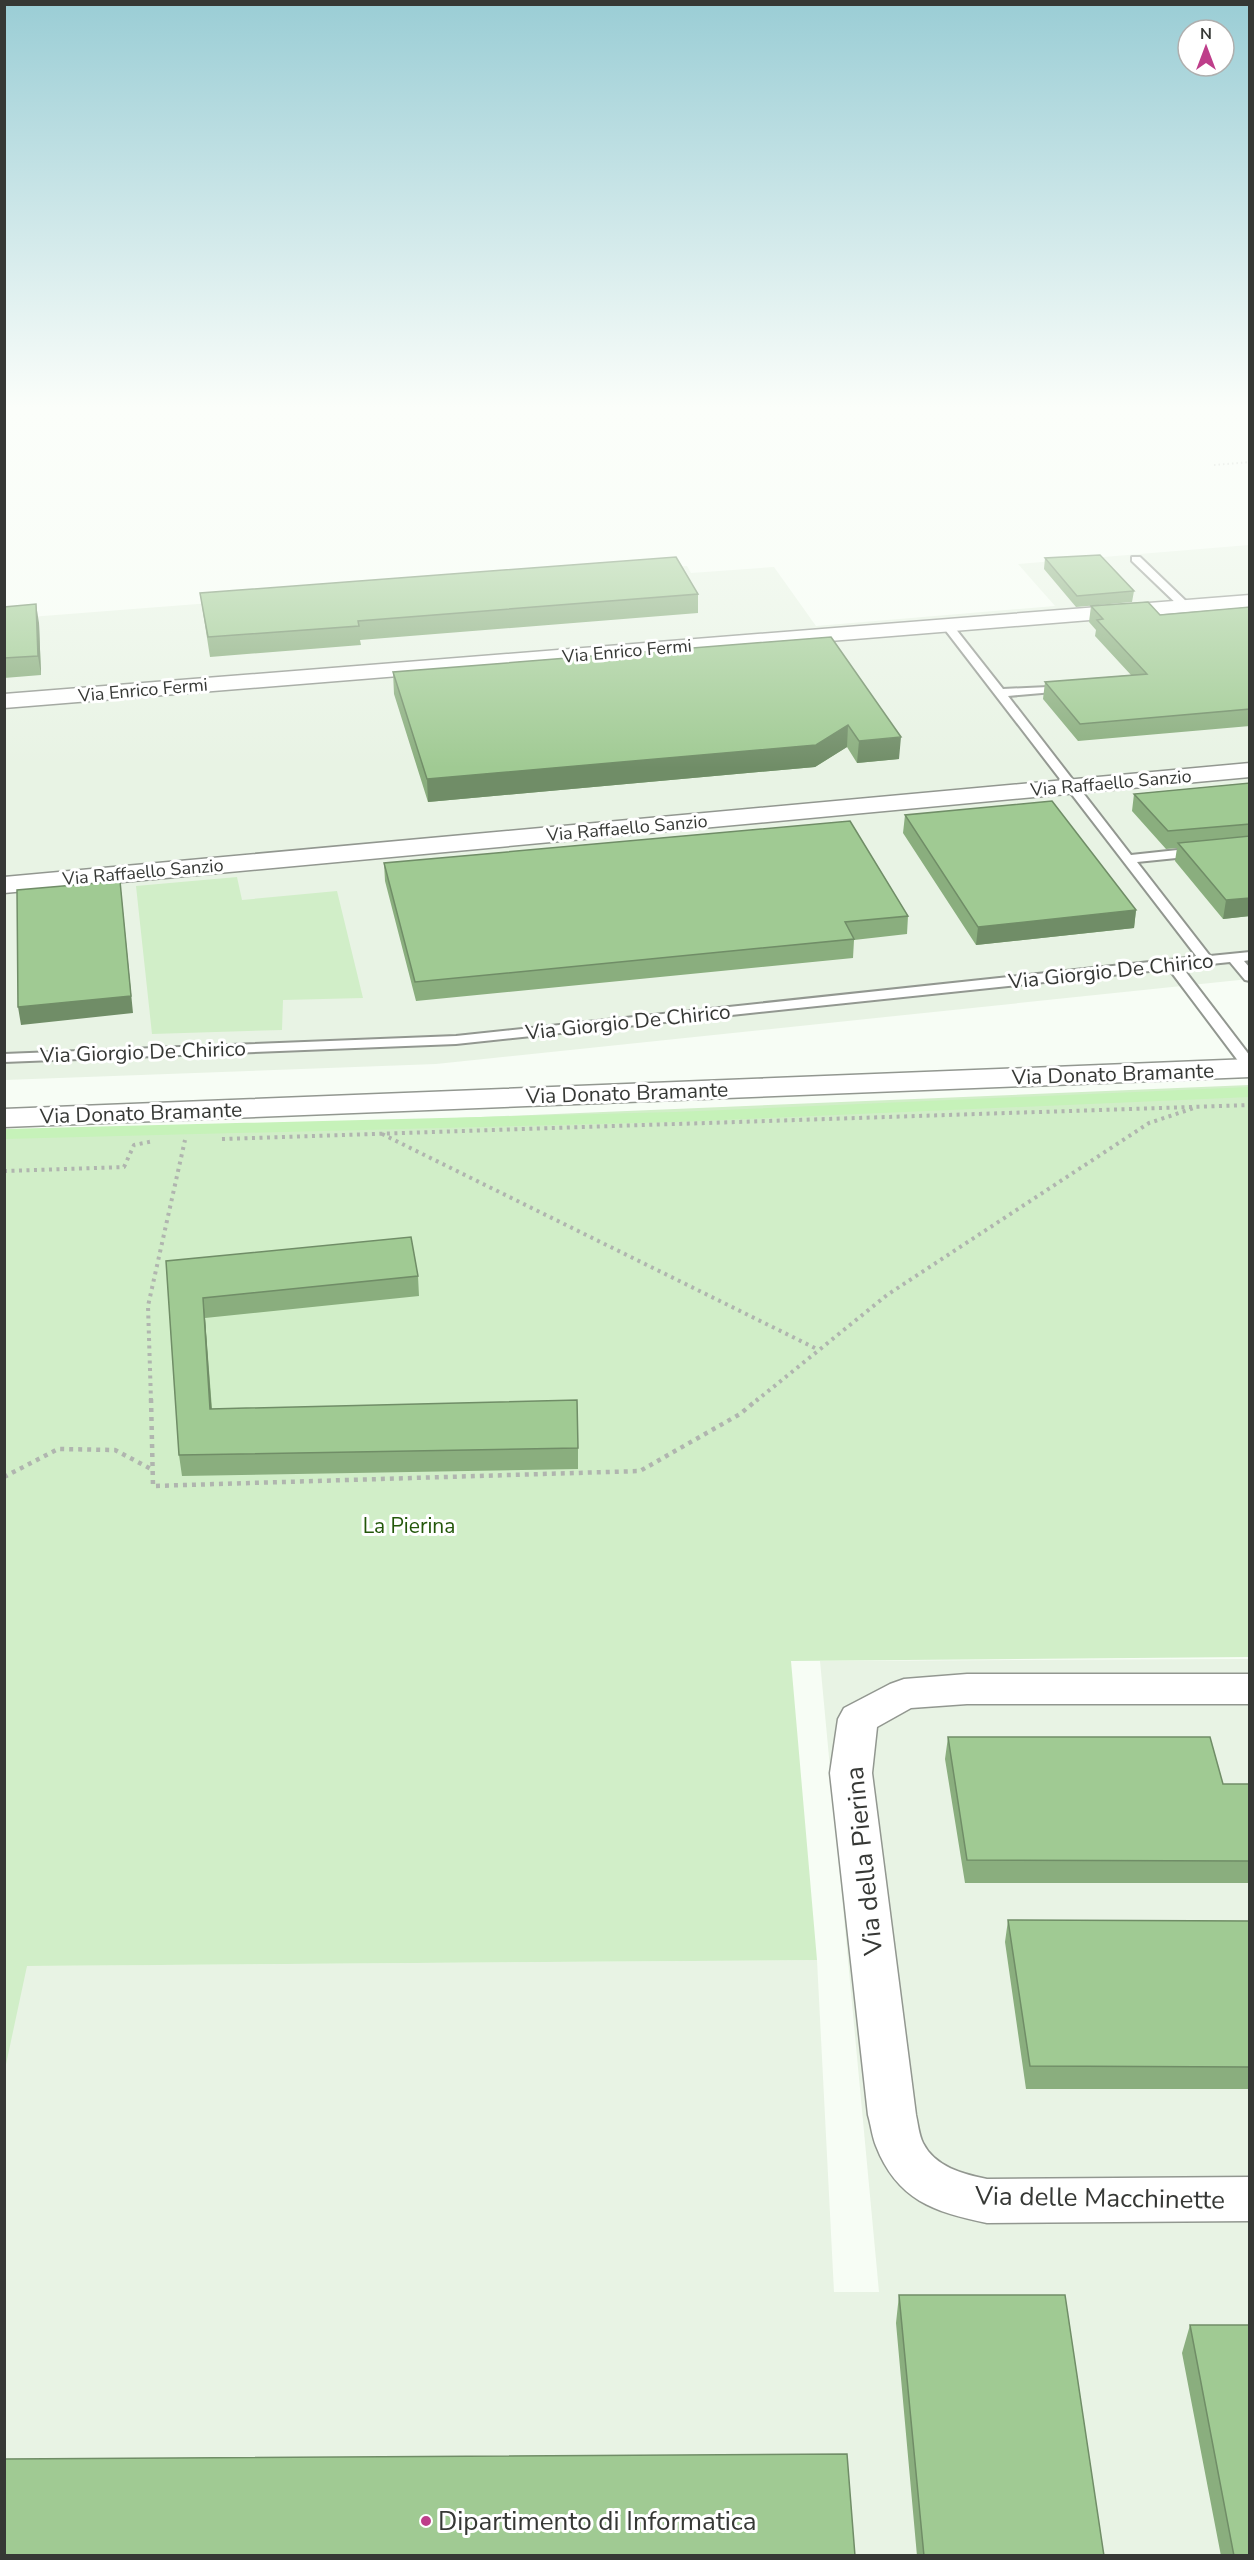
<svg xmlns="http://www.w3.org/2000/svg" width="1254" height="2560" font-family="'Nunito Sans',sans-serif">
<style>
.built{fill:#e8f3e4}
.green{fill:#d1eec8}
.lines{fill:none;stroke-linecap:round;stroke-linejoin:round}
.stream{stroke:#c6f2b9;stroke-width:10}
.lane-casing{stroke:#929790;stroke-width:4}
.street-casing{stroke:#929790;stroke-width:3}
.path-far2{stroke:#b0b5af;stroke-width:2;stroke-dasharray:1.5 3;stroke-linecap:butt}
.path-far1{stroke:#b0b5af;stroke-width:4;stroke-dasharray:3 4.5;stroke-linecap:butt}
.path{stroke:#b0b5af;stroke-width:4.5;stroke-dasharray:4 5;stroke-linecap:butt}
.lane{fill:#fff;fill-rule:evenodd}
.street{fill:#fff;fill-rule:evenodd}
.wall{fill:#8aae7e}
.shaded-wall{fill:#708d67}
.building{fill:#a0ca93;stroke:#708d67;stroke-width:1.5}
.poi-dot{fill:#be3e8a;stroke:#fff;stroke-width:2}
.labels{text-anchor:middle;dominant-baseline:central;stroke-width:6;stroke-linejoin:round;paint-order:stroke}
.far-street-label{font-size:18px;fill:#363835;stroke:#fff}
.street-label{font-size:21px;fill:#363835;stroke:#fff}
.park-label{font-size:21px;fill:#23570a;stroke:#fff}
.near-street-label{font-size:26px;fill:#363835;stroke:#fff}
.near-poi-label{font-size:26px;fill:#363835;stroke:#fff;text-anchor:start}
</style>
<rect width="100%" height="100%" fill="#f7fdf5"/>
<path class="built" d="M1249 545V979L436 1064 5 1080 4 619 687 566 691 573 774 567 816 626 1055 606 1018 564Z
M1249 1659V2555H5L4 1966 817 1960 834 2292H879L820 1661Z"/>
<path class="green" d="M237 877 242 900 337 891 363 998 283 1000 282 1030 152 1034 136 886Z
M1249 1085V1657L791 1661 817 1960 27 1966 5 2069 4 1137Z"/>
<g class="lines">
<path class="stream" d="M4 1134 675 1117 1250 1092"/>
<g class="lane-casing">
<path id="lane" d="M1132 557H1140L1189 604V608H1181L1132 561Z
M947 622 951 623 1003 689 1069 686 1071 688 1065 691 1008 696 1131 855 1196 848 1202 852 1196 856 1137 862 1210 956 1250 952V960L1244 961 1250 968V981L1245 980 1230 962 1182 967 1250 1056V1071L1245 1070 1169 969 456 1044 4 1062V1054L456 1036 1197 957 943 627 942 625Z"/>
</g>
<g class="street-casing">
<path id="street" d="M1250 595V607L4 708V694Z
M1250 763V777L4 893V877Z
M1250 1059V1077L4 1127V1109Z
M967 1674H1250V1704H967L911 1708 877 1727 872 1773 916 2115C918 2124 919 2135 923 2143 935 2167 963 2174 987 2179L1250 2177V2221L987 2223C934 2212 897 2200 876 2146 872 2136 871 2125 868 2115L830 1773 838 1719 844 1708 890 1684 904 1679Z"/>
</g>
<path class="path-far2" d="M1214 465 1250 462"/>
<path class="path-far1" d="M382 1134 819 1350
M222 1139 1250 1105
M4 1171 124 1167 134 1145 154 1141
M151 1401 148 1306 185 1140
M756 1401 887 1295 1149 1123 1197 1107"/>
<path class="path" d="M151 1399 153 1486 640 1471 740 1414 758 1399
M4 1477 58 1449 115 1450 153 1470"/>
<use href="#lane" class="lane"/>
<use href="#street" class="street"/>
</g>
<path class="wall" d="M1045 558 1134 591 1132 602 1076 607 1044 569Z
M200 593 698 594V613L360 640 361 645 210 657Z
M1091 606 1160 615 1250 607V726L1078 741 1043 699 1045 682 1131 675 1095 636 1096 630 1089 622Z
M4 607 39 623 41 675 4 678Z
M831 637 899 759 857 763 847 747 815 767 428 802 394 694 393 672Z
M1250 783V916L1223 919 1175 861 1177 848 1166 849 1132 811 1134 794Z
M905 815 1136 910 1134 928 976 945 903 833Z
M384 863 908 916 907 934 854 940 853 958 416 1001 385 881Z
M166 1261 418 1276 419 1296 205 1318 212 1409 578 1448V1469L182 1476 179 1455Z
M948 1737 1223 1784H1250V1883H965L945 1759Z
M1008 1920 1250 1921V2089H1026L1005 1942Z
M899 2295 1104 2556H917L896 2323Z
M1190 2325 1250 2556H1221L1182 2353Z"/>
<path class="shaded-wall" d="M36 604 39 623 41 675 38 656Z
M848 725 847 747 815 767 428 802 427 779Z
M901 737 899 759 857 763 859 741Z
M120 881 133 1013 21 1025 18 1007Z
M1250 898V916L1223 919 1226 900Z
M1136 910 1134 928 976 945 978 927Z
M203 1298 205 1318 213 1429 210 1409Z"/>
<path class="building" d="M1100 555 1134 591 1077 596 1045 558Z
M676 557 698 594 358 621 359 626 208 637 200 593Z
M1148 602 1160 615 1250 607V709L1080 724 1045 682 1147 674 1097 620 1103 619 1091 606Z
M36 604 38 656 4 658V607Z
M831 637 901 737 859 741 848 725 816 745 427 779 393 672Z
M1250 783V824L1168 831 1134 794Z
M1052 801 1136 910 978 927 905 815Z
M850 821 908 916 845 922 854 939 415 982 384 863Z
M1250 836V898L1226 900 1178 843Z
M120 881 131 996 18 1007 17 890Z
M411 1237 418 1276 203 1298 210 1409 577 1400 578 1448 179 1455 166 1261Z
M948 1737H1210L1223 1784H1250V1861L967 1860Z
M1008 1920 1250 1921V2067L1030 2066Z
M899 2295H1065L1104 2556H924Z
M1190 2325H1250V2556H1234Z
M847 2454 855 2556H4V2459Z"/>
<linearGradient id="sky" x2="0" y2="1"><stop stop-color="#9acdd5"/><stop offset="0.53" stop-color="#fbfefa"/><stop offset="1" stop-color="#fbfefa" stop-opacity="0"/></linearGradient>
<rect width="1254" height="768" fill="url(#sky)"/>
<circle class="poi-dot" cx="426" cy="2521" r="6"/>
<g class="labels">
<g class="far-street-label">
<text transform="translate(627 651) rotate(-5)">Via Enrico Fermi</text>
<text transform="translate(143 690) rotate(-5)">Via Enrico Fermi</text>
<text transform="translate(1111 783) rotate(-5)">Via Raffaello Sanzio</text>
<text transform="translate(627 828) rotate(-5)">Via Raffaello Sanzio</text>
<text transform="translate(143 872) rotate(-5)">Via Raffaello Sanzio</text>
</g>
<g class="street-label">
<text transform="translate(1111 971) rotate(-6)">Via Giorgio De Chirico</text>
<text transform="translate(628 1022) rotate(-6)">Via Giorgio De Chirico</text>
<text transform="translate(143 1052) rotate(-2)">Via Giorgio De Chirico</text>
<text transform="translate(1113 1074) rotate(-2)">Via Donato Bramante</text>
<text transform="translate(627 1093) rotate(-2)">Via Donato Bramante</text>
<text transform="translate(141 1113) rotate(-2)">Via Donato Bramante</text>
</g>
<g class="park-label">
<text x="409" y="1526">La Pierina</text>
</g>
<g class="near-street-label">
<text transform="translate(864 1861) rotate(-96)">Via della Pierina</text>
<text transform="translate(1100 2198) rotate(1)">Via delle Macchinette</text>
</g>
<g class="near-poi-label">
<text x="438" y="2521">Dipartimento di Informatica</text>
</g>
</g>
<rect width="1254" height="2560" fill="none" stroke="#363835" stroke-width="12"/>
<g transform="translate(1206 48)"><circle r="28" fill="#ffffff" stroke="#afafae" stroke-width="1.5"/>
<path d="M0-4.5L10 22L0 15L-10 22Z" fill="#be3e8a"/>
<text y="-9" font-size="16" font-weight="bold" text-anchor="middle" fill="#363835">N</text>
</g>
</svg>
